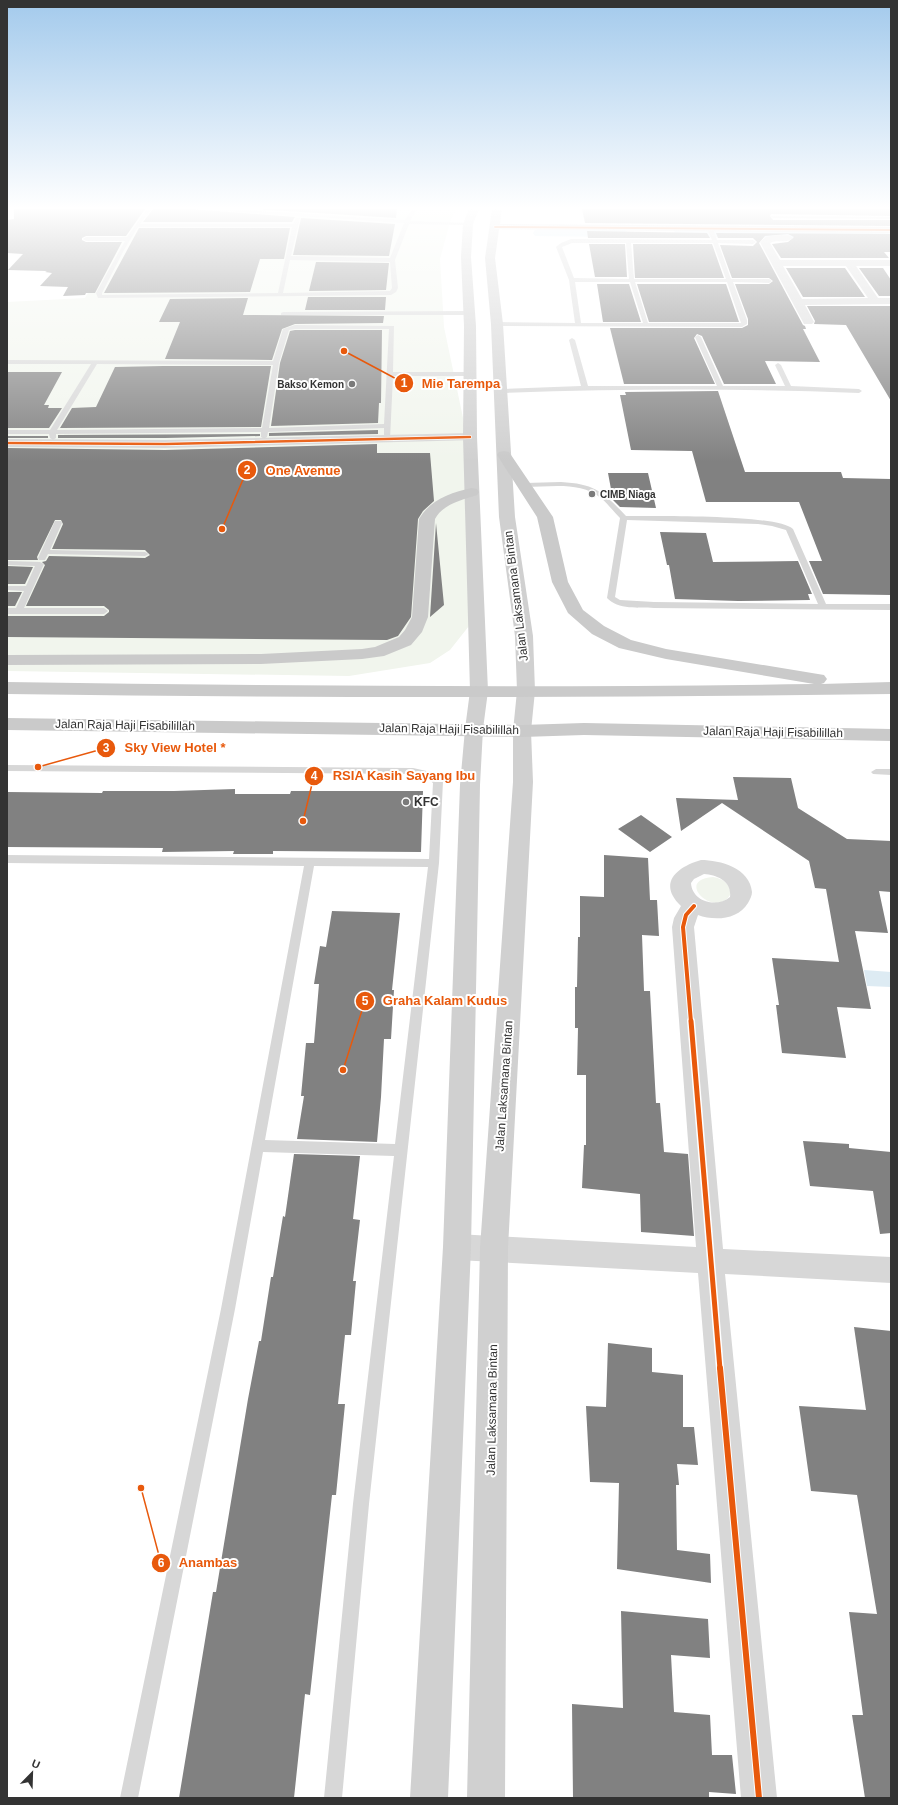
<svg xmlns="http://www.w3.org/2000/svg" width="898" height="1805" font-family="Arial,sans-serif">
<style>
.green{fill:#f1f5ed}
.water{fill:#ddebf3}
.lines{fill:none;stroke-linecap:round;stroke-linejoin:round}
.canal{fill:#ddebf3;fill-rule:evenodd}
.building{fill:#818181}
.service{fill:#d7d7d7;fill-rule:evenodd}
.minor{fill:#d7d7d7;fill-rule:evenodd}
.secondary{fill:#d0d0d0;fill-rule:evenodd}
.primary{fill:#cacaca;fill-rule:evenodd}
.cycleway-far4-casing{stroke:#fff;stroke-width:3}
.cycleway-far3-casing{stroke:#fff;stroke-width:4}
.cycleway-far2-casing{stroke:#fff;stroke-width:6}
.cycleway-far1-casing{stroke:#fff;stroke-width:8}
.cycleway-casing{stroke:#fff;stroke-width:8}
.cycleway-far4{stroke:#e8590c;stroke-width:2}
.cycleway-far3{stroke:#e8590c;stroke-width:2.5}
.cycleway-far2{stroke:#e8590c;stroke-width:4}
.cycleway-far1{stroke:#e8590c;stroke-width:5}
.cycleway{stroke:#e8590c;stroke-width:6}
.poi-dot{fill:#7a7a7a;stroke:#fff;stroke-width:1.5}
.labels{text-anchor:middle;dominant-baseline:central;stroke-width:4;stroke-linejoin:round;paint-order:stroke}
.far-poi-label{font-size:10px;font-weight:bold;fill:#333;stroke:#fff;text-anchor:end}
.street-label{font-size:12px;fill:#333;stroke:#fff}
.poi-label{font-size:12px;font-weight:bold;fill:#333;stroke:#fff;text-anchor:start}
.leader{fill:none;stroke:#e8590c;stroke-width:1.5}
.callout-dot{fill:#e8590c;stroke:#fff;stroke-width:1.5}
.mark-label{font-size:12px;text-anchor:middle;font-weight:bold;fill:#fff}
.callout-label{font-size:13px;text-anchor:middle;font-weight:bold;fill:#e8590c;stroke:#fff;stroke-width:4;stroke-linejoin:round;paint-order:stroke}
</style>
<rect width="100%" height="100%" fill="#fff"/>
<path class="green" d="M143 209H456L450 222 440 259 444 327 467 437 484 607 450 650 430 663 349 676 7 671V302L85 298 128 226Z
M713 877C724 879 728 883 731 893 718 921 672 880 713 877Z"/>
<path class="water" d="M864 970 891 972V987L867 986Z"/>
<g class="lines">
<path class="canal" d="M539 229H622L626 230 628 233 626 236 622 237 535 236 533 233 535 230Z
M679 230 891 231V239L675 237 673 234 675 231Z"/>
</g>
<path class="building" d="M14 209H145L126 236H86L82 238V240L86 242H122L95 293H86L85 295 63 296 68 287 40 286 52 273 45 272 47 271 8 270 23 254 7 253V220L14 219Z
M153 209H191L295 217 292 222H143Z
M255 209H397L396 218Z
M582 209H891V216L771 214 770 216 773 220H891V226L585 223Z
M301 218 395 224 389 256 293 255Z
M139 228H290L284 259H260L250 292 104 293Z
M587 231 707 233 710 238H588Z
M716 233 891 234V252H884L889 258H781L772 244 788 242 794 237 788 234 765 236 759 243 803 325 805 326 806 329H803L820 362 765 361 776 384H724L702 336 697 334 694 338 715 384H624L610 328H742L748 325V319L735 284H769L773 281 769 278H732L720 245 753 246 757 242 753 238H718Z
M589 244H625L627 277H595Z
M633 244H712L724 278H635Z
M316 262 389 263 386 290 309 291Z
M786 268H845L865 297H803Z
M859 268H883L891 280V296H879Z
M597 284H629L641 322H603Z
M637 284H726L739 322H649Z
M308 297H386L385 310H305Z
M248 298 243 315 384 316 383 323 295 324 282 329 272 360 165 359 180 322H159L170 299Z
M807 306H891V401L846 325 814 324 815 321Z
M295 330H382L381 403H379L378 423 271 426 280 363 290 331Z
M163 366H271L261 427 60 428 72 408 96 407 115 367Z
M7 372H62L44 405H49L48 408H62L49 428H7Z
M718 391 745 472H841L843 478 891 479V595L823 594 809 561H822L799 502H706L692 451 631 450 620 395H626L625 392Z
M378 430V434L269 436V433Z
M260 434V436L165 438H58V435Z
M7 436H48V438H7Z
M377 444V453H430L434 501 423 511 418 519 411 617 398 636 387 640 7 637V616H104L109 612V610L104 606H26L45 565 42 562 46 561 49 556 145 558 150 555 145 550 52 549 63 524 61 520H55L37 557 38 560H7V448L165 450Z
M608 473H648L656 508 620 507 613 500Z
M436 523 444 605 430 617Z
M660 532 706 533 713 562 798 561 812 594H808L810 600 738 601 675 599 669 565H667Z
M7 566 33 567 25 584H7Z
M7 592H22L15 606H7Z
M733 777 791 778 798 808 847 839 891 841V892L879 891 888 933 855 931 871 1009 837 1007 846 1058 782 1053 776 1005H779L772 958 839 962 826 889 815 888 809 861 722 803 681 831 676 798 738 800Z
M235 789V794H290L291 791H423L421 852 273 851V854H233L234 851 162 852 163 848 7 847V792L102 793 103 791H174Z
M641 815 672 837 650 852 618 829Z
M604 855 648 858 650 900H657L659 936 642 935 644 991H650L656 1103H660L664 1152 688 1154 694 1236 641 1232 640 1194 582 1188 584 1145H586V1075H577L578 1028H575V987H577L578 937H580V896L604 897Z
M332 911 400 913 392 990H394L391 1039H384L381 1097 377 1142 297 1139 304 1096H301L306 1043H314L319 984H314L320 946 326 947Z
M803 1141 849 1144V1148L891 1152V1233L880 1234 873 1191 810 1186Z
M294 1154 360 1156 353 1219 360 1220 353 1281H356L351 1335H345L338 1404H345L336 1495H332L310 1695 305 1694 294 1798H179L213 1592H216L248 1399 259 1341H261L271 1277H273L283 1216 285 1217Z
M854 1327 891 1331V1798H865L852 1715H863L849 1612 877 1614 857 1495 811 1491 799 1406 866 1410Z
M608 1343 652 1348V1372L683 1375V1427H694L698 1465 677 1464 679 1485H676L677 1550 710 1554 711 1583 617 1569 619 1483 590 1482 586 1406 606 1407Z
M621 1611 708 1619 710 1658 671 1655 674 1712 710 1715 712 1755H732L736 1794 709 1792V1798H573L572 1704 623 1708Z"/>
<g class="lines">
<path class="service" d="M147 209H152L140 224H293L296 218H300L291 256 390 258 404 223 192 209H224L405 220 412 209H417L410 221 468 223 470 224 468 225 409 224 395 260 398 288 396 292 391 295 98 298 96 293 125 241H86L83 239 86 237H127ZM138 227H292L278 293 102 295V293L124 250ZM290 260 390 262 392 288 390 291 283 293Z
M771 216 891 217V219L773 218Z
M710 227 713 229 717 240H753L756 242 753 244 718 243 731 279H769L772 281 769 283 733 282 747 320V324L742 327 497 326 494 324 497 322 575 323 569 280 556 247 561 243 571 239 712 240 707 229ZM572 243H626L629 279 574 278 562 247ZM631 243H713L726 279H634ZM575 282H630L643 323H581ZM635 282H727L741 323H648Z
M283 312 469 311 472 313 469 315H281V313Z
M295 325 394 326 393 372H471L474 374 471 376H393L390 439 387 441 384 439V428L268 432 267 437 264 439 261 437V432L56 434V438L53 440 50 438 49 434H7V430H50L91 364H7V360L273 361 283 329ZM295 329H389L384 424 269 428 279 363 289 330ZM97 364 273 365 262 428 57 430Z
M698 335 701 337 723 386H785L775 365 778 363 781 365 791 386 859 389 862 391 859 393C739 388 620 389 500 393L497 391 500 389 581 386 569 340 572 338 575 340 588 386H717L695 337Z
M561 482C596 484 603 492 626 516 654 516 777 514 793 529L826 604H891V610L654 608C639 607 618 610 607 598L620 518C614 512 608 504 601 498 580 481 550 487 525 487L521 485 525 483ZM627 520 758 524 772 526 786 530 818 604 654 602 620 600 615 597Z
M55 521H61L62 523 50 550 145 552 149 554 145 556 48 554 45 560H39L38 558Z
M7 561 40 562 44 564 24 608H104L108 611 104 614H7V608H16L24 591 7 590V586H26L35 566 7 565Z
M7 765 413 768 431 772 443 781 439 863 369 1504 342 1798H324L353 1504 394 1156 263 1152 235 1309 138 1798H120L221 1309 304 866 7 863V855L429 859 433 783 425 777 413 774 7 771ZM314 866 428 867 395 1144 265 1140Z
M876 769H891V775L873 774 871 772Z"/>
<path class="minor" d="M495 224 891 227V233L492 229 490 227 492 225Z
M776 235H788L793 238C787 244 777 239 770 243L780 260H891V266H856L878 298H891V304L805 305 814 322 812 324H804L760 242 766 237ZM783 266H846L868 298 802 299Z
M470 433 475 434 477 437 475 440 165 448 7 447V439L165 440Z
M701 860C720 860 750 868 752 892 752 896 750 899 748 903 738 920 714 921 698 915L694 927 723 1249 891 1257V1283L725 1274 777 1798H741L698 1273 457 1260 448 1256 444 1247 448 1238 457 1234 696 1247 672 927 674 918 681 906C657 883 677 867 701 860ZM704 874C717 875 732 881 730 897 717 908 692 902 691 883L694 879Z"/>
<path class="secondary" d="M469 209H479L473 224 471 257 476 326 477 437 488 691 483 729 480 785 471 1247 448 1798H410L443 1247 460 785 465 729 470 691 463 437 464 326 461 257 463 224Z
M492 209H502L495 258 503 324 515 517 533 636 535 691 531 731 533 782 508 1248 505 1798H467L480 1248 513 782V731L517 691 515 636 499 517 491 324 485 258Z"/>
<path class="primary" d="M504 451 509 452 553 517 568 582 583 610 604 626 631 640 666 649 824 675 827 679 824 683 821 684 891 682V694C596 698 302 698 7 694V682C276 686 545 688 814 684L666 659 619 648 592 634 568 613 552 582 537 517 497 455 499 452Z
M472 488 477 489 479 492 477 495C462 500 443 504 435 519L428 617 422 632 411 645 384 656 362 659 261 664 7 665V655L261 654 362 649 375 647 399 637 405 630 412 617 419 519C431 499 450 493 472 488Z
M7 718 522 725 584 723 891 729V741L584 735 522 737 7 730Z"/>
<g class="cycleway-far4-casing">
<path id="cycleway-far4" d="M495 227 891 230"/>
</g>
<g class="cycleway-far3-casing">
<path id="cycleway-far3" d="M7 443 165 444 470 437"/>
</g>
<g class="cycleway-far2-casing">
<path id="cycleway-far2" d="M691 1022 683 927 686 915 694 906"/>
</g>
<g class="cycleway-far1-casing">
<path id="cycleway-far1" d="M691 1021 720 1369"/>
</g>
<g class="cycleway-casing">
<path id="cycleway" d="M720 1368 759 1798"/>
</g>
<use href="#cycleway-far4" class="cycleway-far4"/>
<use href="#cycleway-far3" class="cycleway-far3"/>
<use href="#cycleway-far2" class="cycleway-far2"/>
<use href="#cycleway-far1" class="cycleway-far1"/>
<use href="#cycleway" class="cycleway"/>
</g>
<linearGradient id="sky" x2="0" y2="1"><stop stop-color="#a3caec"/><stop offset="0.45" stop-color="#fff"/><stop offset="1" stop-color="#fff" stop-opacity="0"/></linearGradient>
<rect width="898" height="462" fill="url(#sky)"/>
<g class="poi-dot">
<circle cx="352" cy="384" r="4"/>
<circle cx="592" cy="494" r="4"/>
<circle cx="406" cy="802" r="4"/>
</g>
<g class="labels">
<g class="far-poi-label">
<text x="344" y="384">Bakso Kemon</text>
<text x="600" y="494" text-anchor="start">CIMB Niaga</text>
</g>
<g class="street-label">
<text transform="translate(516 596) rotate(-97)">Jalan Laksamana Bintan</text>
<text transform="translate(125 725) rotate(1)">Jalan Raja Haji Fisabilillah</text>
<text transform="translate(449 729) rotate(1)">Jalan Raja Haji Fisabilillah</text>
<text transform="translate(773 732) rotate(1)">Jalan Raja Haji Fisabilillah</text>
<text transform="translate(504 1086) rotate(-86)">Jalan Laksamana Bintan</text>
<text transform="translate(492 1410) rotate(-89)">Jalan Laksamana Bintan</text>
</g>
<g class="poi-label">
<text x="414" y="802">KFC</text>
</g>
</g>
<path class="leader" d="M344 351L404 383M222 529L247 470M38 767L106 748M303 821L314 776M343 1070L365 1001M141 1488L161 1563"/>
<g class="callout-dot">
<circle cx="344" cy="351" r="4"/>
<circle cx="222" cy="529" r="4"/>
<circle cx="38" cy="767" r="4"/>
<circle cx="303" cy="821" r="4"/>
<circle cx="343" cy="1070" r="4"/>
<circle cx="141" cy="1488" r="4"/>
<circle cx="404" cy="383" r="10"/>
<circle cx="247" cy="470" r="10"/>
<circle cx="106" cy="748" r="10"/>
<circle cx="314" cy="776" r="10"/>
<circle cx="365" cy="1001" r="10"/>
<circle cx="161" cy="1563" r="10"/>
</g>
<g class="mark-label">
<text x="404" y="387">1</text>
<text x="247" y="474">2</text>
<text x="106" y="752">3</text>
<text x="314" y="780">4</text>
<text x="365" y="1005">5</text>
<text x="161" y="1567">6</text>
</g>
<g class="callout-label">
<text x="461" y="388">Mie Tarempa</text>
<text x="303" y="475">One Avenue</text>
<text x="175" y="752">Sky View Hotel *</text>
<text x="404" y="780">RSIA Kasih Sayang Ibu</text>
<text x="445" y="1005">Graha Kalam Kudus</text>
<text x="208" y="1567">Anambas</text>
</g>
<rect width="898" height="1805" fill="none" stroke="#333333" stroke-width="16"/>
<g transform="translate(32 1773) rotate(23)" stroke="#ffffff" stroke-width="3" paint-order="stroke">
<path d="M0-3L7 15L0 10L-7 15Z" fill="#333333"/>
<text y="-6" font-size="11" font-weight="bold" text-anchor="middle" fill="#333333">U</text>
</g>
</svg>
